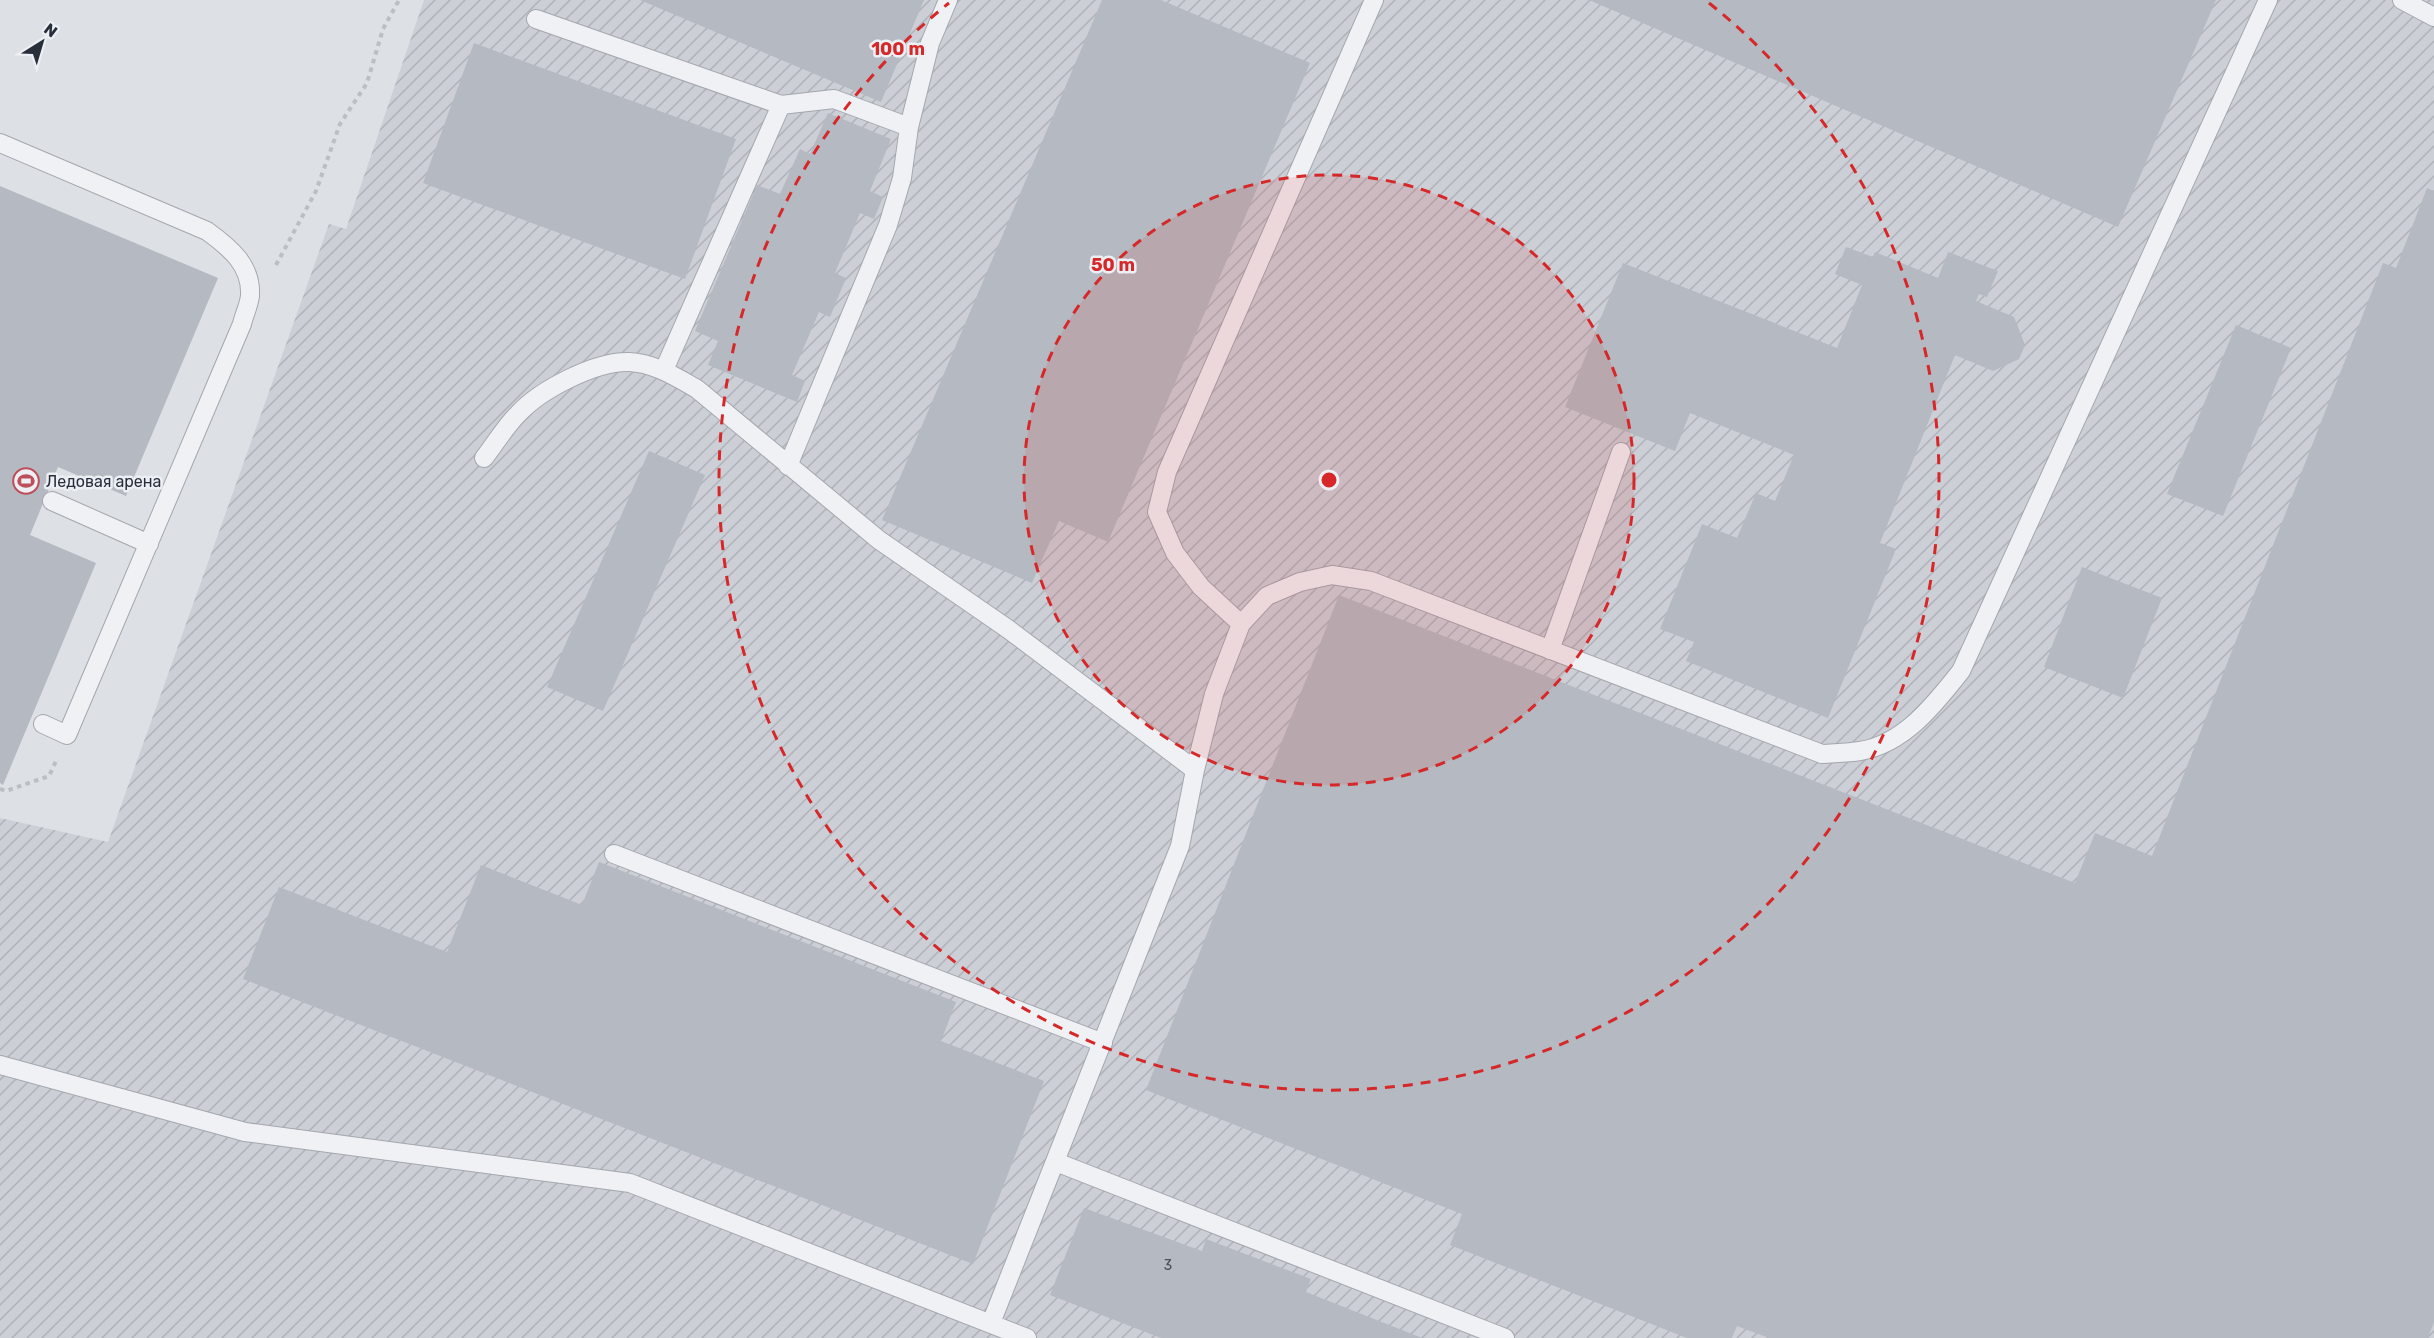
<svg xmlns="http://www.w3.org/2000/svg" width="2434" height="1338" font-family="Rubik,sans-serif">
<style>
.industrial{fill:url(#industrial-furrows)}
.building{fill:#b5b9c1}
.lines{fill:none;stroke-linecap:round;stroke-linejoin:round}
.service-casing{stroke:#a3a7ae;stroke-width:20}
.path{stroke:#bbbec4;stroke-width:4;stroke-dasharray:4.5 4.5;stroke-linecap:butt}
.service{stroke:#eff1f4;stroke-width:18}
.ring{fill:none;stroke:#d62828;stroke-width:3;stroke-dasharray:10 8}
.labels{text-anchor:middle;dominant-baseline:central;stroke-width:5;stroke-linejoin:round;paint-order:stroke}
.number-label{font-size:14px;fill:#4b515c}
.poi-label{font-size:16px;fill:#282e3a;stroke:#eceff3;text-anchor:start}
.centre{fill:#d62828;stroke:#eceff3;stroke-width:3}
.ring-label{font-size:18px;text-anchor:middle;font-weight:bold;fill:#d62828;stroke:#eceff3;stroke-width:5;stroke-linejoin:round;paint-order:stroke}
</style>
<defs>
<pattern id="industrial-furrows" width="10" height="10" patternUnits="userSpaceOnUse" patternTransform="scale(1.5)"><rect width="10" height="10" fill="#cccfd6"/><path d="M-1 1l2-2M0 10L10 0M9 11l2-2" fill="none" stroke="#afb2b8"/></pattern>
</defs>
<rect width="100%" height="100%" fill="#dde0e5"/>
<path class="industrial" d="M424 0H2434V1338H0V818L108 842 329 224 346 229Z"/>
<path class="building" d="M640 0H924L881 102Z
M1102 0H1161L1310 63 1108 542 1059 521 1032 583 882 520Z
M1589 0H2216L2118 227Z
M474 43 736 139 685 279 423 183Z
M828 113 891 139 870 191 883 197 874 219 860 213 835 273 846 278 830 317 819 312 792 375 805 381 797 402 708 365 718 341 695 331 757 185 780 194 800 149 810 154Z
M0 186 218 278 126 496 58 467 30 535 96 563 3 785 0 783Z
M2427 188 2434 191V1322L2428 1338H1769L1737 1326 1732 1338H1687L1450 1245 1462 1214 1146 1090 1339 595 2075 883 2095 833 2152 856 2383 263 2396 268Z
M1846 247 1873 257 1875 252 1938 278 1948 252 1998 271 1987 297 1979 294 1976 301 2014 317 2025 345 2019 359 1993 371 1955 355 1880 543 1896 549 1828 718 1686 661 1694 642 1660 629 1702 524 1737 538 1756 493 1775 501 1794 455 1690 413 1675 451 1565 407 1623 263 1837 348 1862 285 1835 274Z
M2236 325 2291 348 2223 516 2167 494Z
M649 451 705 475 603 711 547 687Z
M2082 567 2162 598 2123 698 2044 667Z
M599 862 956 1002 941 1041 1044 1081 973 1264 243 979 279 887 447 952 481 865 582 905Z
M1084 1208 1202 1251 1206 1239 1311 1279 1306 1292 1422 1338H1161L1050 1295Z"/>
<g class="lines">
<g class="service-casing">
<path id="service" d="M2402 0 2434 17
M536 19 781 105 834 99 909 127
M0 143 207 231C229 247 252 265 250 296 249 305 244 315 242 324L67 735 43 724
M664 370 781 105
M484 458C495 444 505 427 518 414 540 390 595 361 629 362 654 363 676 377 697 389L879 540 1008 629 1195 770 1180 846 991 1323
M788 466 888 225 902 178 909 127 930 43 948 0
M52 501 149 544
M1241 624 1201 587 1175 553 1157 512 1167 472 1374 0
M1550 650 1621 452
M1195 770 1214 694 1241 624 1267 596 1300 582 1332 575 1371 581 1822 754C1834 753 1847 753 1860 751 1904 744 1935 704 1961 671L2268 0
M614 854 1103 1043
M0 1065 245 1132 630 1183 1027 1338
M1056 1162 1505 1338"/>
</g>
<path class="path" d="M276 265 316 191 340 124 367 83 383 29 399 0
M0 789 6 791 49 776 56 761"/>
<use href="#service" class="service"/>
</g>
<circle cx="1329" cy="480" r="305" fill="#d62828" fill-opacity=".12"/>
<g class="ring">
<circle cx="1329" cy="480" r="305"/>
<path d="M1709 3A610 610 0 1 1 949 3"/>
</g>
<defs>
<g id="stadium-ring" transform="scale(1.35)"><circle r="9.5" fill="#eceff3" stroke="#be4f5a" stroke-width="1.5"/><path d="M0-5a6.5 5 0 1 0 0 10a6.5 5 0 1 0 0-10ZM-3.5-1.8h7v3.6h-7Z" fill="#be4f5a"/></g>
</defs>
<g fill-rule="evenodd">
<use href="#stadium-ring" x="26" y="481"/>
</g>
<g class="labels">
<g class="number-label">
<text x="1168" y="1265">3</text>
</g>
<g class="poi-label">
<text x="46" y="481">Ледовая арена</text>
</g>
</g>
<circle cx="1329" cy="480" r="9" class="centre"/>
<g class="ring-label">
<text x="898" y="55">100 m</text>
<text x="1113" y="271">50 m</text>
</g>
<g transform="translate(42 42) rotate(37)" stroke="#eceff3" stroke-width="4.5" paint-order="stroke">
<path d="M0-4.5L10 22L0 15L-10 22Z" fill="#282e3a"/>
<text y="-9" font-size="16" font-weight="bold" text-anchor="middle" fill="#282e3a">N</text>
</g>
</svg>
